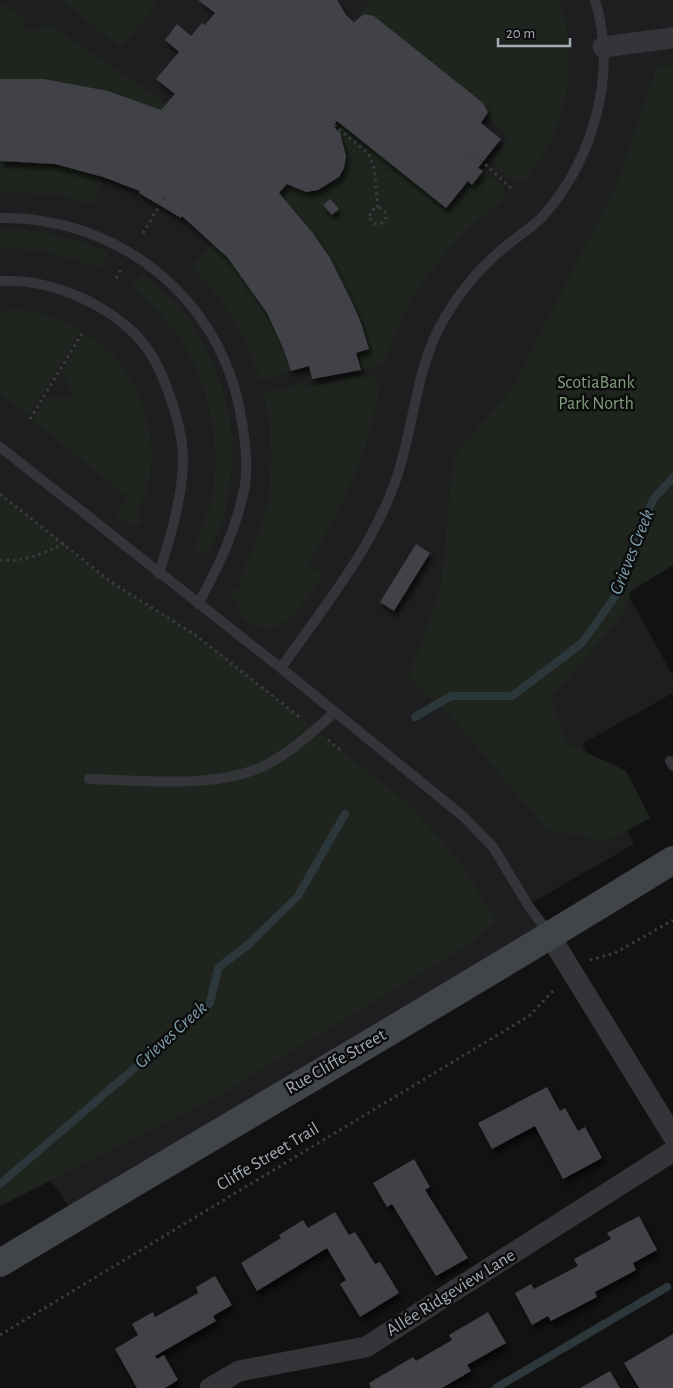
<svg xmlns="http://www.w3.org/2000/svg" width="673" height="1388" font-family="'Alegreya Sans',sans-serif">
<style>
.built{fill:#1e1e20}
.green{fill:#1f251e}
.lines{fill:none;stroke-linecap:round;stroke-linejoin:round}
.stream{stroke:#2c373b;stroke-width:8}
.building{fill:#414246;filter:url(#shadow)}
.path{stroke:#393c3f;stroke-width:3;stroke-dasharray:2.5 4;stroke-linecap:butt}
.service{stroke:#333538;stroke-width:10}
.minor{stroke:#333538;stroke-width:21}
.secondary{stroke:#414448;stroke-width:28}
.labels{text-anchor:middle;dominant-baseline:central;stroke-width:5;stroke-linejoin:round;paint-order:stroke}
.park-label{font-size:18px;fill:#809d7c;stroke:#0d0d0e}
.street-label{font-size:18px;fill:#a4abb3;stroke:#0d0d0e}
.water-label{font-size:19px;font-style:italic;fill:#7d9fac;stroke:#0d0d0e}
</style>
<defs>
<filter id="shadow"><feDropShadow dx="3" dy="5.5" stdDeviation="2.5" flood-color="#0009"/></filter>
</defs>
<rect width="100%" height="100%" fill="#121213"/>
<path class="built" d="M0 0H673V86L615 188 507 396 627 593 673 676V693L582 744 634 844 528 905 550 936 76 1217 55 1187 0 1119Z"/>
<path class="green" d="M61 0H149L156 5 121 48Z
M372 0H560C580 64 568 128 525 181H513L490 161 509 137 486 118 488 112 483 103 374 16 368 14 358 17Z
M0 2 23 17V31L51 25 166 104 161 110 108 91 0 79Z
M673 65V565L631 591 625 612 551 698 566 743 626 771 650 818 607 841 547 830 447 712 408 677 441 588 453 457 509 392 615 188 657 66Z
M337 121 472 184 483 171 503 185 506 198C495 208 482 216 470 227 431 264 400 311 386 363L361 370 356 353 369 349C352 289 320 238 279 193L287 184C328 208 366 161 333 126Z
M0 161 55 164 103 177 93 205 57 195 0 191Z
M0 229C42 231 70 236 109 252L101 269C68 256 36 248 0 248Z
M213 243C249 280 275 322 291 371L260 380C244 331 226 304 192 266Z
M142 273C153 283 165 293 176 303 189 316 199 335 207 351 232 400 236 441 228 495 225 513 219 542 204 554L198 552 194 545C199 531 208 516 211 502 223 441 208 369 167 322 157 309 144 298 132 287Z
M0 311C27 307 58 316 81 330L28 416 0 394Z
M85 333C133 361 158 421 150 475 148 489 141 503 137 516L141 518V524C131 528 124 520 116 514L127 497 32 420 47 396 75 397 62 371Z
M365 374 373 376 380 389C367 457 344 505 308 563L324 576C310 593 290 630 264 629 257 628 249 623 243 620L230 589 238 591C244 566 256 543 264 518 274 486 272 425 264 393L305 384 307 388Z
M0 494 111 582 195 634 404 800 438 836 464 868 497 921 465 947 216 1097 0 1206Z"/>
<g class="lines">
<path class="stream" d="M415 717 451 696H512L582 643 617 594 640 528 654 498 673 478
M0 1184 210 1003 218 968 250 943 298 896 345 814
M496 1388 667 1287"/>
</g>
<path class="building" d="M198 0H337L346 15 354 22 364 14 374 16 483 103 488 112 481 123 501 139 478 168 483 171 472 185 468 181 446 208 337 121 333 126 340 133 346 156 344 168 339 177 318 190 306 192 287 184 279 193 312 232 330 258 350 298 361 323 369 349 356 353 361 370 312 379 309 366 291 371 283 348 267 313 228 258 182 216 181 218 139 193 140 191 103 177 55 164 0 161V79H44L108 91 161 110 175 94 156 79 179 52 165 40 177 24 191 36 202 23 205 25 215 13Z
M330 199 339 209 332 215 323 205Z
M416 544 430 553 394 611 380 602Z
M547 1087 560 1111 565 1108 578 1131 585 1127 602 1158 563 1179 535 1126 492 1149 478 1123Z
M414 1159 430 1187 425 1190 468 1258 436 1276 392 1204 387 1207 373 1183Z
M335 1212 349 1235 355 1232 375 1264 380 1262 399 1293 360 1317 340 1284 346 1280 327 1248 257 1291 241 1263 281 1238 279 1235 303 1220 308 1228Z
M639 1216 657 1250 633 1263 636 1270 595 1292 597 1297 551 1321 548 1316 532 1325 515 1293 531 1284 534 1289 578 1266 574 1259 611 1239 607 1233Z
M215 1276 232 1305 213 1316 216 1321 155 1356 157 1359 164 1355 178 1380 165 1388H137L115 1349 138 1335 132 1324 153 1312 155 1317 198 1293 196 1287Z
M488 1312 506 1343 467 1365 471 1371 442 1388H371L369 1383 413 1357 416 1361 452 1340 449 1335Z
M673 1334V1388H639L624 1363Z
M610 1371 620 1388H580Z"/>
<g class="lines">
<path class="path" d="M334 125 369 154 374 168 378 208
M467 158 472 152 514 191
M370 216a8 8 0 1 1 16 0a8 8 0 1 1-16 0Z
M143 233 166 195
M116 278 122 268
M30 419 83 332
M0 494 111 582 194 634 302 719
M0 560C25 562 43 554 65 543
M328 740 342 751
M590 960 615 953 673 920
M0 1335 529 1016 556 988"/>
<path class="service" d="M0 218C119 216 222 299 241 417 245 438 248 463 245 485 237 528 219 566 198 604
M0 281C49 279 99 300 134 333 162 359 183 425 183 462 182 500 170 537 159 574
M0 447 281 668 464 817 493 847 528 905 550 935
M281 668C321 610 370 552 394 485 413 435 414 379 438 330 453 301 475 273 499 252 513 239 531 229 544 215 593 159 618 74 595 0
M670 761 673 766
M89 779C143 780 219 790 268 764 292 751 315 730 335 712"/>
<path class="minor" d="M603 47 673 38
M550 936 673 1136
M210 1388 239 1371 366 1347 673 1151"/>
<path class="secondary" d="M0 1263C224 1128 451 998 673 860"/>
</g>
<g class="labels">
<g class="park-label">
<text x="596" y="383">ScotiaBank<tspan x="596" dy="21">Park North</tspan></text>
</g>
<g class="street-label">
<text transform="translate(336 1062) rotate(-30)">Rue Cliffe Street</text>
<text transform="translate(268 1157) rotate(-31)">Cliffe Street Trail</text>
<text transform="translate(451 1293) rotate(-32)">Allée Ridgeview Lane</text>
</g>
<g class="water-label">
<text transform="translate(632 552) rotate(-68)">Grieves Creek</text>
<text transform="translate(171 1035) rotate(-42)">Grieves Creek</text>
</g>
</g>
<path d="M498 38v8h72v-8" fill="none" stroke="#a4abb3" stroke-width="2.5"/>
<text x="506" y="38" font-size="15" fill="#a4abb3" stroke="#0d0d0e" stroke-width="4" paint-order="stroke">20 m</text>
</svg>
